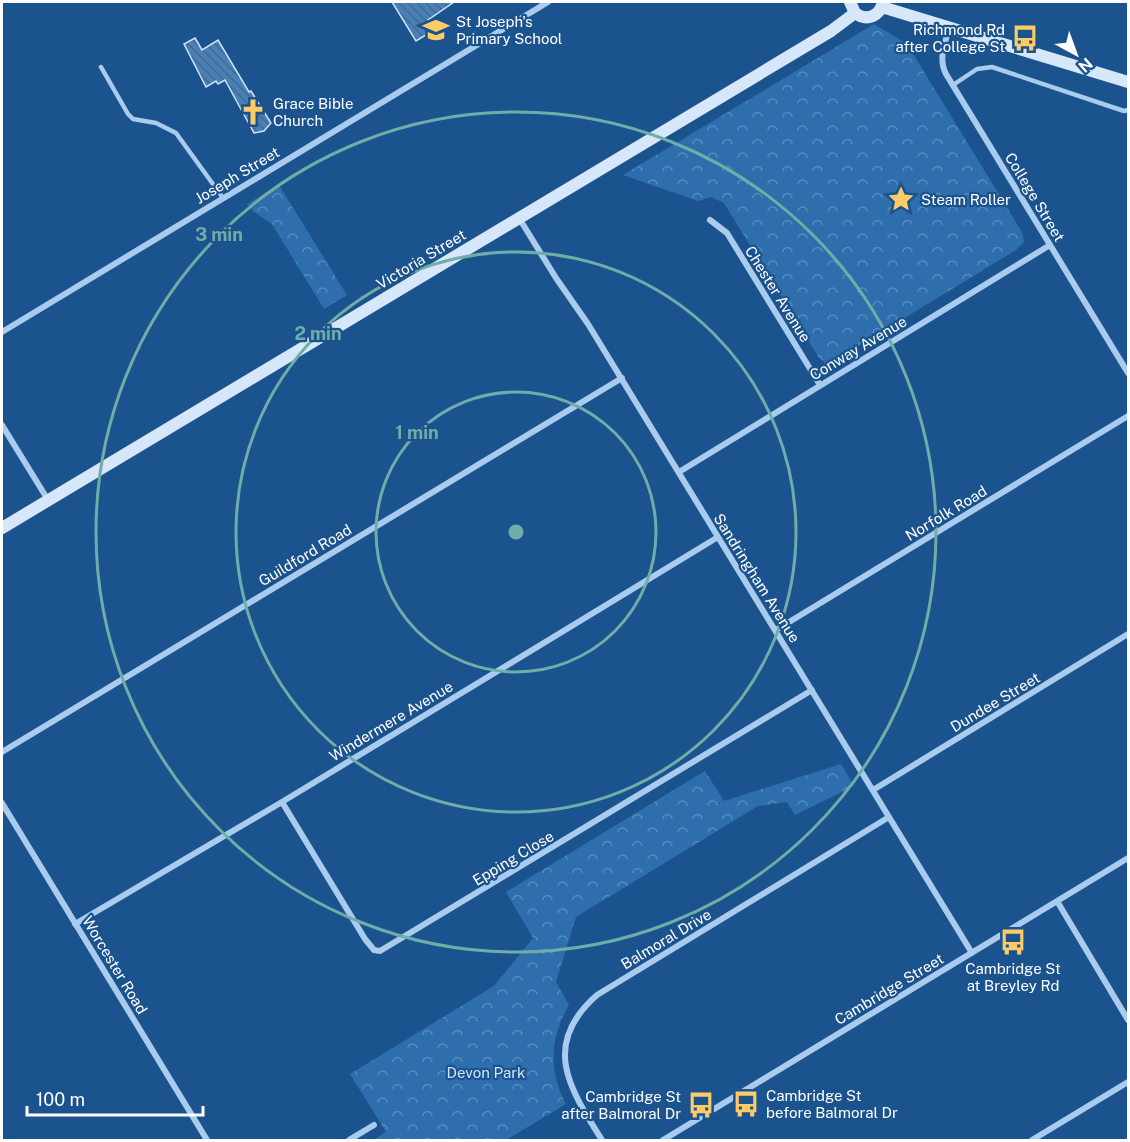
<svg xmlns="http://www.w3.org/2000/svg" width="1130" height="1142" font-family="'Public Sans',sans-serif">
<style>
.park{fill:url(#park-crowns)}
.building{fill:url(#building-back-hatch);stroke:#cfe4fa;stroke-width:1.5}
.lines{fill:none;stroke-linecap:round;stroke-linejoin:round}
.lane{stroke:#a9cbee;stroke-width:4.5}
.street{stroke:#a9cbee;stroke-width:6}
.secondary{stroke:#d6e7fa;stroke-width:12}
.ring{fill:none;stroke:#6fada8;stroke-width:3}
.labels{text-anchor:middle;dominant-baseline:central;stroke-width:4.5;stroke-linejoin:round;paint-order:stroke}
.poi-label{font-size:15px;fill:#fff;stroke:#1b538e;text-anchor:start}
.street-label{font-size:15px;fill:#fff;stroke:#1b538e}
.park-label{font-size:15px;fill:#cfe4fa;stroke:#1b538e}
.centre{fill:#6fada8;stroke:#1b538e;stroke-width:3}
.ring-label{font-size:18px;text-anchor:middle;font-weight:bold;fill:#6fada8;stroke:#1b538e;stroke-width:4.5;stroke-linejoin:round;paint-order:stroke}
</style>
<defs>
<pattern id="park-crowns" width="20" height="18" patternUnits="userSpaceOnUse" patternTransform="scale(1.5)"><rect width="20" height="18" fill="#2e6eac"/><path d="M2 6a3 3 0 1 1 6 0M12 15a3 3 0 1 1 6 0" fill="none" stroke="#588bbd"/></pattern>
<pattern id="building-back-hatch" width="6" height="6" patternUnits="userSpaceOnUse" patternTransform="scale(1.5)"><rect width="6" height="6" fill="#4880b8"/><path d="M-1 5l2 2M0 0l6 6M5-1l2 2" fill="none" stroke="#4a6987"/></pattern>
</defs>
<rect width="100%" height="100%" fill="#1b538e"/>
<path class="park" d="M874 24 907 44 1022 232 1024 242 1016 250 834 361 825 363 819 358 724 203 711 197 698 201 623 175Z
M279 185 347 295 324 309 272 224 253 211 247 204Z
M841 764 854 786 795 815 787 802 758 806 576 917 556 982 569 1005C550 1037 548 1071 566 1104L506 1140H373L386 1132 350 1074 494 986 533 938 506 892 705 771 724 801Z"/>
<path class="building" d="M392 2H454L428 20 434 30 416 41Z
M195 38 202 50 218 40 249 92 251 91 271 123 264 131 254 133 225 80 218 84 216 81 206 87 184 44Z"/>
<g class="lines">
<path class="lane" d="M101 67 128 114 133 119 156 123 176 133 223 198
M953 85 977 69 992 67 1124 111 1128 110"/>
<path class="street" d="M949 28C945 44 938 59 946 74L1128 373
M519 218 556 278 588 324 972 953
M710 220 727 233 820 385
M2 332 548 2
M2 425 48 500
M679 472 1050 245
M776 630 1128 416
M2 752 622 378
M873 790 1128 634
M282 802 365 939 374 950 380 951 812 690
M2 803 207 1140
M1057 901 1128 1020
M75 924 282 802 718 537
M349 1140 374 1125
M602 1140C570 1089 540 1045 597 995L889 817
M663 1140 1128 858
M1032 1140 1128 1082"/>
<path class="secondary" d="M850 2 855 13C867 22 880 16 883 2
M882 7 1128 82
M2 528 831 31 855 13"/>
</g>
<g class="ring">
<circle cx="516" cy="532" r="140"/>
<circle cx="516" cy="532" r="280"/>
<circle cx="516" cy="532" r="420"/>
</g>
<defs>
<g id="school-bare" transform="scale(2.07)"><path d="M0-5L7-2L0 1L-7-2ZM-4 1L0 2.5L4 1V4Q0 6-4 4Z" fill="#ffcb66" stroke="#1b538e" stroke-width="2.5" paint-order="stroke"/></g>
<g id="bus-bare" transform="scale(2.07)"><path d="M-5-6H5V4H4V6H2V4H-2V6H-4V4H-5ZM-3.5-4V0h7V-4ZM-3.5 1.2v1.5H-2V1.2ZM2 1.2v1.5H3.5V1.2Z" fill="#ffcb66" stroke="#1b538e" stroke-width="2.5" paint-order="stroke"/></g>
<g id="church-bare" transform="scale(2.07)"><path d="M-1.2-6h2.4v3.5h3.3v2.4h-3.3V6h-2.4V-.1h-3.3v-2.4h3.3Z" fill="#ffcb66" stroke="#1b538e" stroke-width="2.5" paint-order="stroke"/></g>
<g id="sight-bare" transform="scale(2.07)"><path d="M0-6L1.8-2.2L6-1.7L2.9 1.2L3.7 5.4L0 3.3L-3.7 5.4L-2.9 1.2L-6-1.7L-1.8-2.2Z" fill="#ffcb66" stroke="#1b538e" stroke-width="2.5" paint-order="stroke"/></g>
</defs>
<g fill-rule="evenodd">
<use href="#school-bare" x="436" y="30"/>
<use href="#bus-bare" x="1025" y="38"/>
<use href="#church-bare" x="253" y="112"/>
<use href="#sight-bare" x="901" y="199"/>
<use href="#bus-bare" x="1013" y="942"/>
<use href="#bus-bare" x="746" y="1104"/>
<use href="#bus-bare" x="701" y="1105"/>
</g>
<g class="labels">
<g class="poi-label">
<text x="456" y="21">St Joseph's<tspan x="456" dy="17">Primary School</tspan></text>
<text x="1005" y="29" text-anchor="end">Richmond Rd<tspan x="1005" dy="17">after College St</tspan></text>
<text x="273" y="103">Grace Bible<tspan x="273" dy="17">Church</tspan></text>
<text x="921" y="199">Steam Roller</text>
<text x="1013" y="968" text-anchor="middle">Cambridge St<tspan x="1013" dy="17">at Breyley Rd</tspan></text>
<text x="766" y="1095">Cambridge St<tspan x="766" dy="17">before Balmoral Dr</tspan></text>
<text x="681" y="1096" text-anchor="end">Cambridge St<tspan x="681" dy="17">after Balmoral Dr</tspan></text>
</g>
<g class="street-label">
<text transform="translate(237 175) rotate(-31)">Joseph Street</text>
<text transform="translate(1035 197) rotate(59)">College Street</text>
<text transform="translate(421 259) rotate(-31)">Victoria Street</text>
<text transform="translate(778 294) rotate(58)">Chester Avenue</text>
<text transform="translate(858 348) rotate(-31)">Conway Avenue</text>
<text transform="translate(946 513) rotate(-31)">Norfolk Road</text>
<text transform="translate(305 555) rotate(-31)">Guildford Road</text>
<text transform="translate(757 578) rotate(58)">Sandringham Avenue</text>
<text transform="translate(995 702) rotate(-31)">Dundee Street</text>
<text transform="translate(391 721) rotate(-31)">Windermere Avenue</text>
<text transform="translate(513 858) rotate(-31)">Epping Close</text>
<text transform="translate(666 939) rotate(-31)">Balmoral Drive</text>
<text transform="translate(115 965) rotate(59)">Worcester Road</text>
<text transform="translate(889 989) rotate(-31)">Cambridge Street</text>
</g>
<g class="park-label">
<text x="486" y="1072">Devon Park</text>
</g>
</g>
<circle cx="516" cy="532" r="9" class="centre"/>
<g class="ring-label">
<text x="219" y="241">3 min</text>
<text x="318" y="340">2 min</text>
<text x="417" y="439">1 min</text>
</g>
<rect width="1130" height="1142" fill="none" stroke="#ffffff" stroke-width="6"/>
<g transform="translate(1076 54) rotate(139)" stroke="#1b538e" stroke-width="4.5" paint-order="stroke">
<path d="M0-4.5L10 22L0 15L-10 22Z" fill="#ffffff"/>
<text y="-9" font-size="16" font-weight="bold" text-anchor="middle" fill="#ffffff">N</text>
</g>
<path d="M27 1106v9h176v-9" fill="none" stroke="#ffffff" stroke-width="3"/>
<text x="36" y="1106" font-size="18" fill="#ffffff" stroke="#1b538e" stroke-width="4.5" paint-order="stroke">100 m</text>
</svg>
